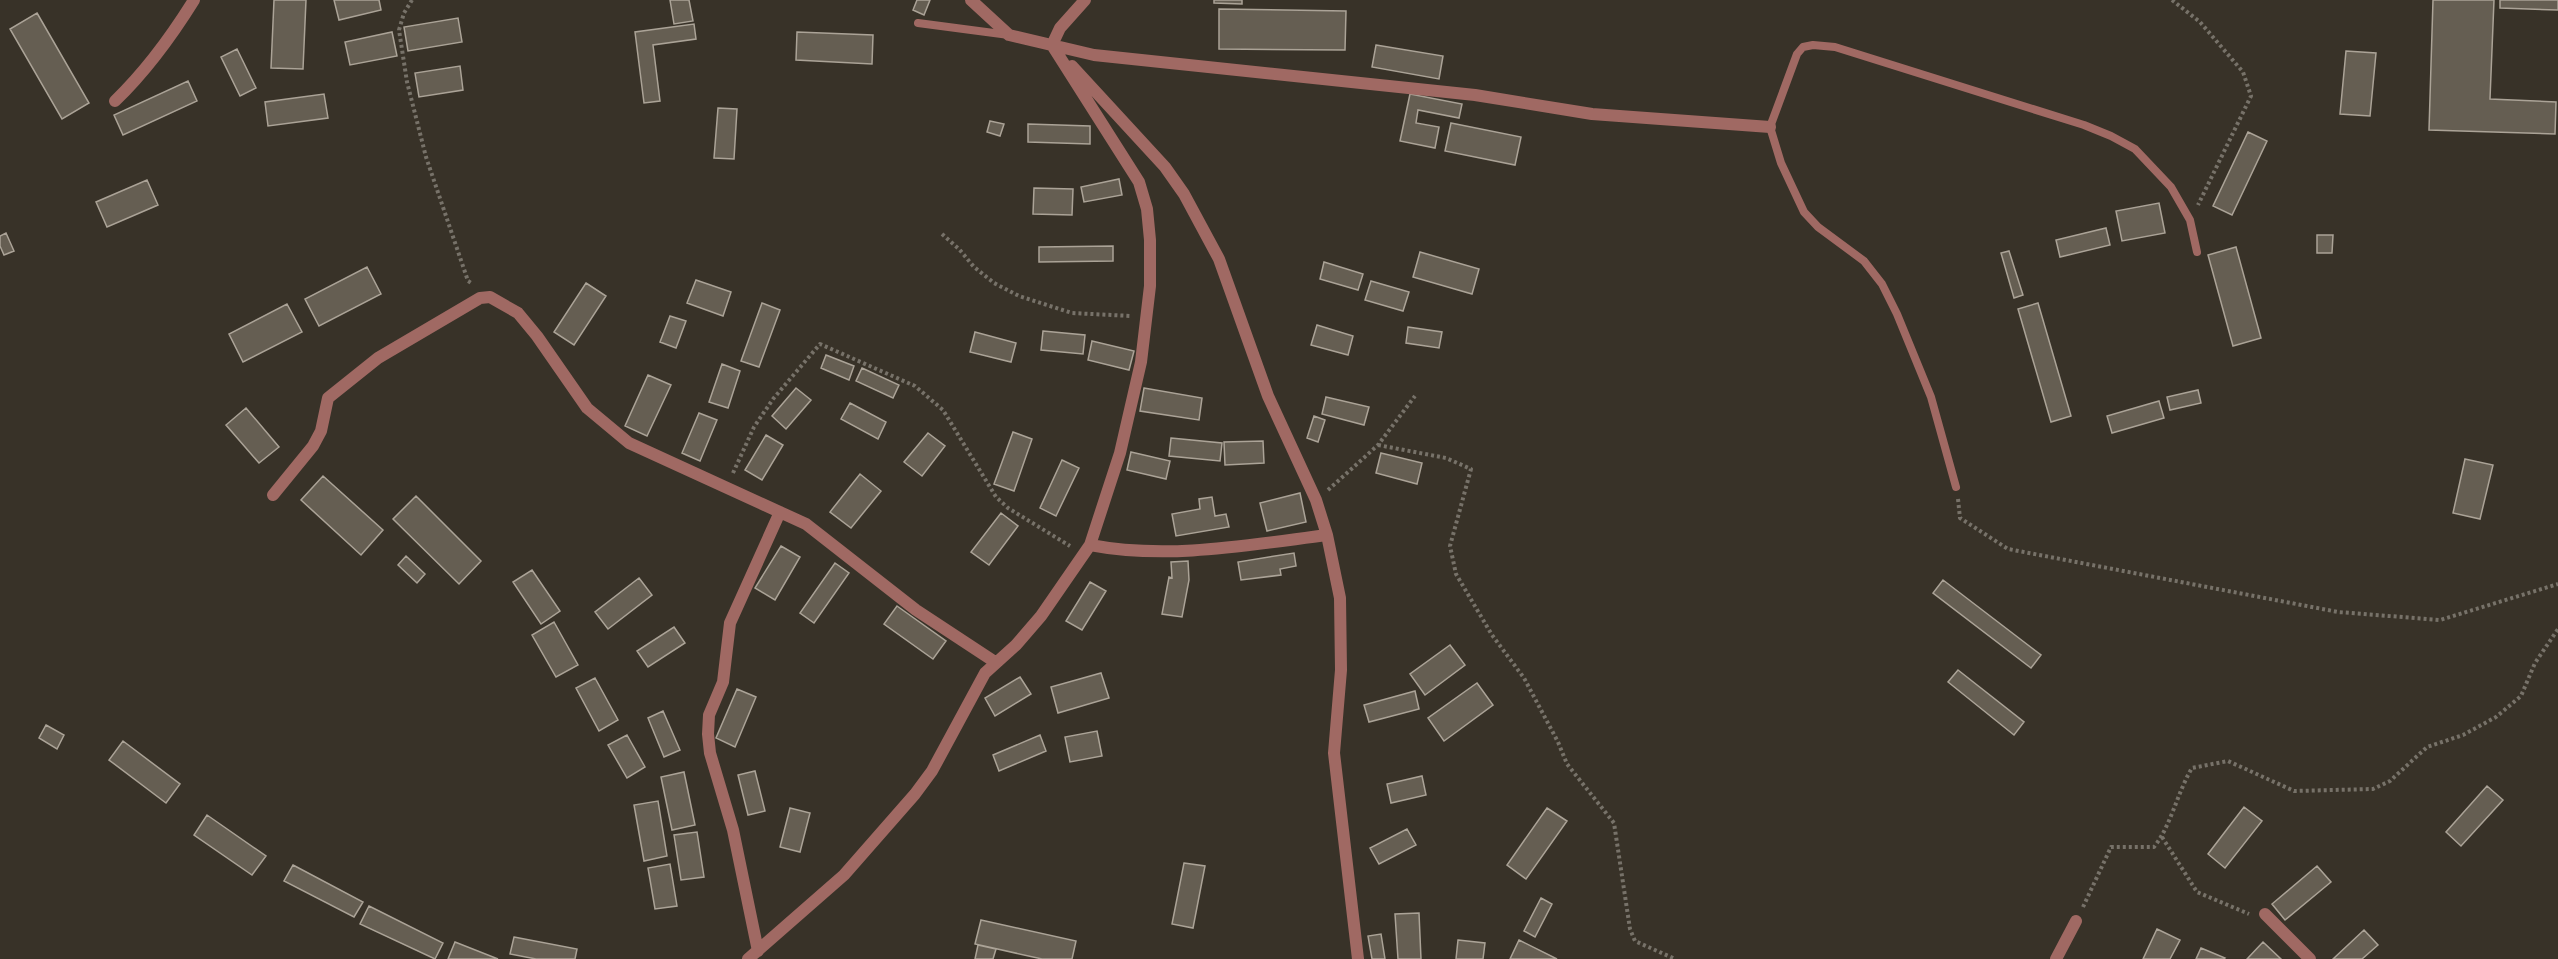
<svg xmlns="http://www.w3.org/2000/svg" width="2558" height="959" font-family="Signika,sans-serif">
<style>
.building{fill:#655e52;stroke:#aba397;stroke-width:1.5}
.lines{fill:none;stroke-linecap:round;stroke-linejoin:round}
.path{stroke:#777269;stroke-width:4;stroke-dasharray:3 3;stroke-linecap:butt}
.lane{stroke:#a06963;stroke-width:8}
.street{stroke:#a06963;stroke-width:12}
</style>
<rect width="100%" height="100%" fill="#383228"/>
<path class="building" d="M274 0H306L303 69 271 68Z
M334 0H379L381 10 339 20Z
M670 0H689L693 21 674 24Z
M917 0H930L924 15 913 10Z
M1214 0H1242V4L1214 3Z
M2433 0H2494L2490 99 2556 102 2555 134 2429 130Z
M2500 0H2558V10L2500 8Z
M1219 9 1346 11 1345 50 1219 49Z
M37 13 89 103 62 119 10 29Z
M458 18 462 42 408 51 404 27Z
M694 24 696 39 653 45 660 101 644 103 635 32Z
M392 32 397 56 350 65 345 42Z
M797 32 873 35 872 64 796 60Z
M1376 45 1443 56 1439 79 1372 67Z
M237 49 256 88 240 96 221 57Z
M2346 51 2376 53 2370 116 2340 114Z
M460 66 463 90 419 97 415 73Z
M188 81 197 101 123 135 114 115Z
M324 94 328 118 268 126 265 102Z
M1410 94 1462 104 1459 118 1418 110 1416 123 1439 127 1435 148 1400 141Z
M718 108 737 109 734 159 714 158Z
M990 121 1004 124 1000 136 987 132Z
M1451 123 1521 137 1515 165 1445 151Z
M1028 124 1090 126V144L1028 142Z
M2248 132 2267 141 2232 215 2213 206Z
M1119 179 1122 195 1084 202 1081 187Z
M147 180 158 205 107 227 96 202Z
M1034 188 1073 189 1072 215 1033 214Z
M2159 203 2165 233 2122 241 2116 211Z
M2106 228 2110 245 2060 257 2056 240Z
M6 233 14 251 4 255 0 246V236Z
M2317 235H2333L2332 253H2317Z
M1113 246V261L1039 262V247Z
M2236 247 2261 338 2233 346 2208 255Z
M2009 251 2023 295 2014 298 2001 253Z
M1420 252 1479 269 1472 294 1413 277Z
M1324 262 1363 274 1358 290 1320 279Z
M367 267 381 294 319 326 305 299Z
M696 280 731 292 723 316 687 303Z
M1371 281 1409 292 1403 311 1365 300Z
M586 283 606 296 574 345 554 332Z
M762 303 780 310 759 367 741 361Z
M2038 303 2071 416 2051 422 2018 309Z
M287 304 302 332 243 362 229 334Z
M670 316 686 321 676 348 660 342Z
M1317 325 1353 336 1348 355 1311 345Z
M1408 327 1442 332 1439 348 1406 343Z
M1043 331 1085 335 1083 354 1041 350Z
M975 332 1016 343 1011 362 970 352Z
M1092 341 1134 351 1129 370 1088 360Z
M826 355 854 366 849 380 821 368Z
M722 364 740 371 728 408 709 402Z
M862 368 899 385 893 398 856 381Z
M648 375 671 385 647 436 625 426Z
M796 388 811 400 786 429 772 416Z
M1144 388 1202 398 1199 420 1140 411Z
M2198 390 2201 403 2170 410 2167 397Z
M1326 397 1369 407 1364 425 1322 414Z
M2159 401 2164 418 2112 433 2107 416Z
M850 403 886 422 878 439 841 419Z
M246 408 279 447 259 463 226 425Z
M699 413 717 420 700 461 682 453Z
M1314 416 1325 420 1318 442 1307 438Z
M1013 432 1032 439 1014 491 994 484Z
M928 433 945 446 922 476 904 462Z
M766 435 783 445 762 480 745 470Z
M1171 438 1222 443 1220 461 1169 456Z
M1263 441 1264 463 1225 465 1224 442Z
M1131 452 1170 461 1166 479 1127 470Z
M1381 453 1422 463 1417 484 1376 473Z
M2465 459 2493 465 2480 519 2453 513Z
M1062 460 1079 468 1056 516 1040 508Z
M860 474 881 491 851 528 830 512Z
M323 476 383 530 361 555 301 500Z
M1300 493 1306 522 1267 531 1260 503Z
M416 496 481 561 459 584 393 519Z
M1212 497 1215 516 1226 514 1229 527 1176 536 1172 514 1200 509 1199 499Z
M1001 513 1018 526 989 565 971 552Z
M781 546 800 557 775 600 755 588Z
M1294 553 1296 566 1280 569 1281 575 1241 580 1238 562Z
M406 556 425 574 417 583 398 565Z
M1188 561 1189 580 1182 617 1162 614 1169 577 1172 578 1171 562Z
M835 563 849 573 814 623 800 613Z
M532 570 560 611 541 624 513 582Z
M639 578 652 595 608 629 595 612Z
M1943 580 2041 655 2031 668 1933 593Z
M1090 582 1106 591 1082 630 1066 621Z
M897 606 946 641 933 659 884 624Z
M554 622 578 665 556 677 532 635Z
M674 627 685 643 648 667 637 651Z
M1450 645 1465 665 1425 695 1410 674Z
M1958 670 2024 722 2014 735 1948 682Z
M1101 673 1109 698 1058 713 1051 687Z
M1020 677 1031 694 995 716 985 698Z
M595 678 618 720 599 731 576 688Z
M1477 683 1493 705 1444 741 1428 718Z
M737 689 756 697 735 747 716 738Z
M1415 691 1419 709 1369 722 1364 705Z
M663 711 680 750 664 757 648 718Z
M46 725 64 735 57 749 39 738Z
M1097 731 1102 756 1070 762 1065 737Z
M627 735 645 767 627 778 608 745Z
M1040 735 1046 751 999 771 993 755Z
M123 741 180 784 166 803 109 760Z
M755 771 765 811 748 815 738 775Z
M684 772 695 825 672 830 661 777Z
M1422 776 1426 795 1391 803 1387 784Z
M2487 786 2503 800 2461 846 2446 832Z
M658 801 667 856 644 861 634 805Z
M2244 807 2262 821 2225 868 2208 854Z
M790 808 810 813 800 852 780 847Z
M1547 808 1567 821 1526 879 1507 865Z
M207 815 266 856 252 875 194 835Z
M1407 829 1416 845 1379 864 1370 848Z
M697 832 704 877 681 880 674 835Z
M1184 863 1205 866 1193 928 1172 924Z
M670 864 677 906 655 909 648 868Z
M293 865 363 902 354 917 284 881Z
M2317 866 2331 882 2285 920 2272 904Z
M1541 898 1552 904 1535 937 1524 931Z
M369 906 443 943 435 959 360 924Z
M1419 913 1421 959H1398L1395 914Z
M981 920 1076 941 1072 959H1042L975 944Z
M2157 929 2180 940 2170 959H2143Z
M2364 930 2378 945 2362 959H2333Z
M1381 934 1385 959H1372L1368 936Z
M514 937 577 949 575 959H536L510 954Z
M1458 940 1485 943 1483 959H1456Z
M1519 940 1557 959H1510Z
M455 942 498 959H448Z
M2263 942 2281 959H2247Z
M978 945 996 949 993 959H975Z
M2201 948 2225 958 2224 959H2196Z"/>
<g class="lines">
<path class="path" d="M412 0 404 13 399 30 407 82 426 157 468 281 473 284
M2172 0 2200 22 2243 72 2251 96 2198 205
M942 234 959 249 974 267 994 283 1019 296 1072 313 1131 316
M1378 445 1446 458 1471 469 1450 546 1456 574 1492 635 1524 678 1558 742 1567 764 1614 823 1630 929 1635 941 1675 959
M733 473 754 427 773 399 820 344 915 386 943 410 996 497 1008 508 1070 546
M1328 490 1378 445 1415 396
M1958 499 1960 518 2008 549 2338 612 2440 620 2558 584
M2162 837 2197 892 2249 914
M2083 907 2111 847H2154C2171 826 2177 793 2192 768L2228 761 2294 791 2373 789 2390 781 2427 747 2463 735 2496 717 2521 696 2535 663 2558 629"/>
<path class="lane" d="M918 23 1009 35
M1956 487 1931 397 1897 314 1882 284 1864 261 1818 227 1804 212 1781 163 1770 127 1797 54 1803 47 1813 45 1835 47 2084 125 2111 136 2135 149 2171 187 2190 220 2197 252"/>
<path class="street" d="M971 0 1009 35 1094 55 1475 95 1592 114 1770 127
M1052 45 1060 28 1085 0
M1072 66 1165 167 1184 194 1219 259 1268 396 1316 500 1327 535 1340 598 1341 670 1334 753 1358 959
M115 101C146 71 171 37 194 0
M273 495 313 446 321 431 328 398 378 358 480 298 490 297 518 313 537 336 587 408 629 443 806 524 916 610 995 662
M1090 545C1168 560 1249 545 1327 535
M2265 914 2310 959
M758 951 733 830 710 753 708 734 709 715 723 682 730 623 780 512
M748 959 844 875 915 794 932 771 985 673 1016 645 1041 616 1090 545 1120 453 1141 362 1150 286V240L1147 209 1139 182 1052 45
M2056 959 2076 921"/>
</g>
</svg>
